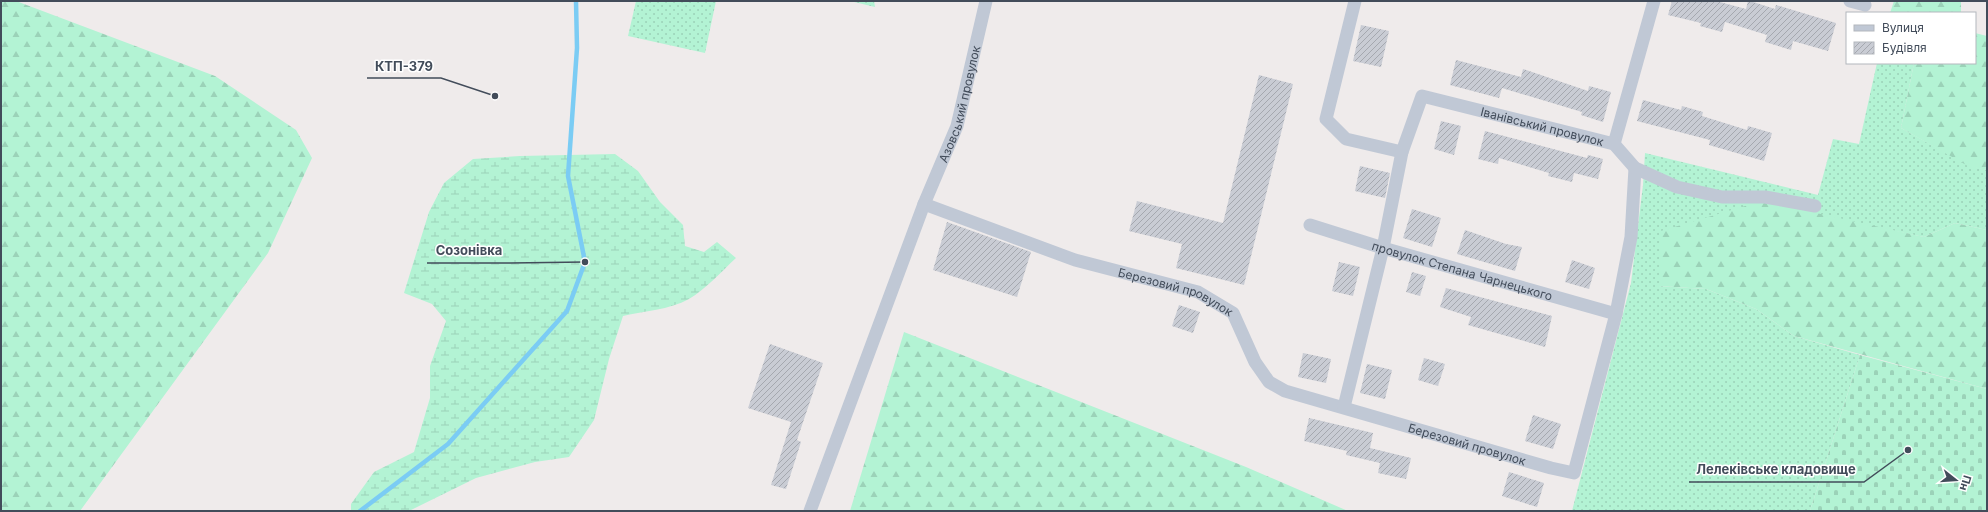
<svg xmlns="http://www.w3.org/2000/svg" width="1988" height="512" font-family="Inter,sans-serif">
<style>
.grass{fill:url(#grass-dots)}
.forest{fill:url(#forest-firs)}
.wetland{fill:url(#wetland-marsh)}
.cemetery{fill:url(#cemetery-stones)}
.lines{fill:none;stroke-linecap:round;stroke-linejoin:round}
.stream{stroke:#7bccf4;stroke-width:4.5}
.building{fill:url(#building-hatch)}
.minor{stroke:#c0c8d5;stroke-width:13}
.labels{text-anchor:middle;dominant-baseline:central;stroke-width:3;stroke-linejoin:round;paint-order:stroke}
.street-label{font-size:12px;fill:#424c5a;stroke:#fff}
.leader{fill:none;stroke:#424c5a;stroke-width:1.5}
.callout-dot{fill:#424c5a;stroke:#fff;stroke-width:1.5}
.callout-label{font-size:13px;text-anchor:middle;font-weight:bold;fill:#424c5a;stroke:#fff;stroke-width:3;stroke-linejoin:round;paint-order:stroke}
</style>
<defs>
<pattern id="grass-dots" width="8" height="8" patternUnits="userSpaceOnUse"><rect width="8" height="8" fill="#b3f3d4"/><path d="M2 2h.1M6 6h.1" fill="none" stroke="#9bd2b8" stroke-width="1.8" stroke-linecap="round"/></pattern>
<pattern id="forest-firs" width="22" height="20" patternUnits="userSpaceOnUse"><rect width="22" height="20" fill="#b3f3d4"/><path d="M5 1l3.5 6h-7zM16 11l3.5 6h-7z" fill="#9bd2b8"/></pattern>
<pattern id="wetland-marsh" width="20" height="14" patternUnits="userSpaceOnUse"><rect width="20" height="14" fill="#b3f3d4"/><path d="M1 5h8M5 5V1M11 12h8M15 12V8" fill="none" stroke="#9bd2b8"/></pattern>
<pattern id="cemetery-stones" width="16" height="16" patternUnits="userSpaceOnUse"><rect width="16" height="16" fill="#b3f3d4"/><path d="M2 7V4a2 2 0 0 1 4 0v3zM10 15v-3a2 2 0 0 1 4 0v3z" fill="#9bd2b8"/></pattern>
<pattern id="building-hatch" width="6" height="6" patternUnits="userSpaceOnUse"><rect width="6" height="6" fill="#c9ccd4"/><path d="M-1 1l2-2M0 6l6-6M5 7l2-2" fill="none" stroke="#a5a8af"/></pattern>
</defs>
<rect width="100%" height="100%" fill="#efebeb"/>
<path class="grass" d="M636 1H716L705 53 628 36Z
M850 1H874L875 7Z
M1877 63H1914L1901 128 1968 165 1987 170V230L1955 223 1924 237 1875 227 1659 286 1706 289 1756 309 1794 336 1860 355 1810 511H1572L1631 283 1643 185 1645 153 1818 195 1833 139 1859 144Z"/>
<path class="forest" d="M1 1H16L215 76 296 130 312 158 268 253 80 511H1Z
M1894 1H1961V13H1890Z
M1975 33 1987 36V170L1968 166 1901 128 1914 63H1975Z
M1762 201 1924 237 1955 223 1987 230V389L1794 336 1756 309 1706 289 1659 286 1661 231Z
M904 332 1246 467 1348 511H850Z"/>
<path class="wetland" d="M615 154 638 171 660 202 683 225 685 246 704 252 717 242 736 258C721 272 706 289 689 299 669 310 644 311 623 316L609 359 594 420 569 457 535 462 476 478 409 511H351V504L374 472 414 452 430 398V366L446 321 432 304 404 293 429 212 444 183 473 159 520 156Z"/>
<path class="cemetery" d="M1860 355 1987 389V511H1810Z"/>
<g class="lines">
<path class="stream" d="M360 511 448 444 567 311 585 262 568 176 577 48 576 1"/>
</g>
<path class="building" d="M1672 1H1716L1746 9 1748 1H1750L1775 9 1776 5 1836 23 1828 51 1793 41 1791 50 1765 42 1767 35 1725 22 1722 32 1700 26 1701 23 1668 15Z
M1361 25 1389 31 1381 67 1353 61Z
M1456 60 1521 77 1523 69 1588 91 1589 86 1611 92 1603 122 1581 115 1582 112 1502 88 1499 98 1450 85Z
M1259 75 1293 84 1244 285 1176 268 1182 244 1129 231 1137 201 1223 223Z
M1643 100 1681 110 1682 106 1703 112 1702 116 1747 130 1748 126 1772 133 1764 161 1709 145 1710 140 1637 121Z
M1441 121 1461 126 1454 155 1434 149Z
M1485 131 1587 158 1588 155 1603 159 1598 179 1574 173 1572 182 1548 176 1549 173 1499 158 1498 164 1478 159Z
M1360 166 1390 173 1385 198 1355 191Z
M1412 209 1441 218 1432 247 1403 238Z
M947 222 1031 252 1017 297 933 270Z
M1465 230 1506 244 1522 247 1515 271 1457 254Z
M1572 260 1595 268 1589 289 1565 282Z
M1339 262 1360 267 1353 296 1332 291Z
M1412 272 1426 276 1420 296 1406 292Z
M1446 288 1552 316 1545 347 1468 325 1471 317 1440 307Z
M1179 305 1200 312 1193 333 1172 326Z
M770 344 823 363 797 440 801 442 786 489 771 485 791 422 748 408Z
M1303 353 1331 359 1326 383 1298 377Z
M1424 358 1445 364 1438 386 1418 380Z
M1367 364 1392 370 1385 399 1360 393Z
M1533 415 1561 424 1553 449 1525 441Z
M1309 418 1373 433 1370 448 1411 458 1406 479 1378 473 1380 463 1346 455 1347 451 1304 441Z
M1509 472 1544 483 1537 507 1502 496Z"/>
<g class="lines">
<g class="minor">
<path d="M1355 1 1326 119 1346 139 1402 152"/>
<path d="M1850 1 1865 5"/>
<path d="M1614 144 1654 1"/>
<path id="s1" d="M924 204 1075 260 1198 292 1233 313 1255 362 1269 382 1285 391 1551 468 1574 473 1616 314 1631 237 1635 168"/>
<path id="s2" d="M1310 225 1383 248 1616 314"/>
<path id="s3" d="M1344 407 1383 248 1402 152 1422 96 1614 144 1635 168 1677 187 1722 197H1765L1815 206"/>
<path id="s4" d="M810 511 924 204 957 126 986 1"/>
</g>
</g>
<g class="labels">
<g class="street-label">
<text stroke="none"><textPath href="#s4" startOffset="434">Азовський провулок</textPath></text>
<text stroke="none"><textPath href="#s3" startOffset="445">Іванівський провулок</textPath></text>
<text stroke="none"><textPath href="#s2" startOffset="159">провулок Степана Чарнецького</textPath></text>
<text stroke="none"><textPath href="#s1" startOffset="267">Березовий провулок</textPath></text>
<text stroke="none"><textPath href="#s1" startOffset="615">Березовий провулок</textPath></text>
</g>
</g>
<path class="leader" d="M495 96L441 78H367M585 262L510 263H427M1908 450L1864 482H1689"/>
<g class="callout-dot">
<circle cx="495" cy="96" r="4"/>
<circle cx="585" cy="262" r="4"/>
<circle cx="1908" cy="450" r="4"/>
</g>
<g class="callout-label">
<text x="404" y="71">КТП-379</text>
<text x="469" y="255">Созонівка</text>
<text x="1776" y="474">Лелеківське кладовище</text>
</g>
<rect width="1988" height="512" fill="none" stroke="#424c5a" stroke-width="4"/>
<rect x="1846" y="12" width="130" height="52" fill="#ffffff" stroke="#b3b7bd"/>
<rect x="1854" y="25" width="20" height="6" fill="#c0c8d5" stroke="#b3b7bd"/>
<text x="1882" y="32" font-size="12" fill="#424c5a">Вулиця</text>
<rect x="1854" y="42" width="20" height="12" fill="url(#building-hatch)" stroke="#b3b7bd"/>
<text x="1882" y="52" font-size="12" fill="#424c5a">Будівля</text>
<g transform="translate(1956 480) rotate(107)" stroke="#ffffff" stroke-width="3" paint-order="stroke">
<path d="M0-3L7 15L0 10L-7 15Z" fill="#424c5a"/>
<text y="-6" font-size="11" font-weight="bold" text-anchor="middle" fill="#424c5a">Пн</text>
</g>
</svg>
